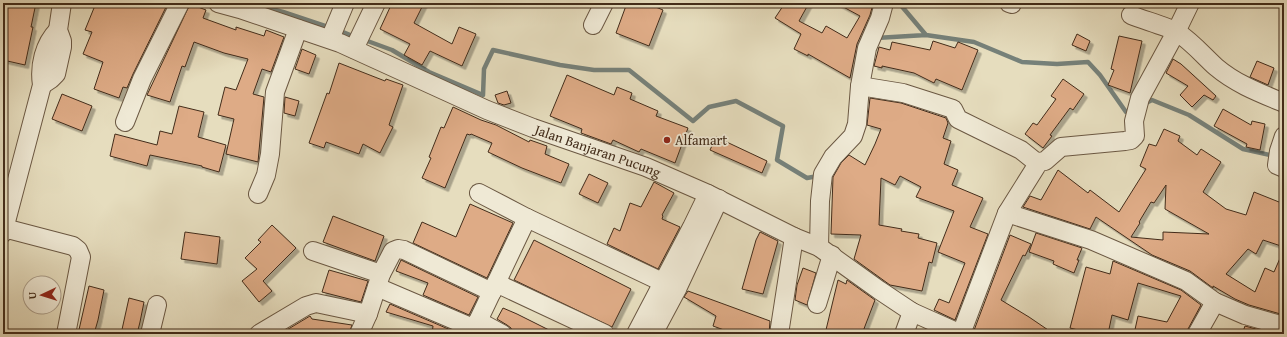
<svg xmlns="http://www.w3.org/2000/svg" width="1287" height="337" font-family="'Gentium Book Plus',serif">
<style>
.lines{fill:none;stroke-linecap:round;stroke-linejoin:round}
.stream{stroke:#76817a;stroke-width:4.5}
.building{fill:#deab86;stroke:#422c1a;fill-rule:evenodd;filter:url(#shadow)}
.minor-casing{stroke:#6b5843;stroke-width:20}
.minor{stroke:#efe9d5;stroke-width:18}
.poi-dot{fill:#8f2418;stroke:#efe9d5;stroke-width:1.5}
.labels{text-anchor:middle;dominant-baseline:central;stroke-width:3.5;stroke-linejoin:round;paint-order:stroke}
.poi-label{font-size:14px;fill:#422c1a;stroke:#efe9d5;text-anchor:start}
.street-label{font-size:14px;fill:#422c1a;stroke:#efe9d5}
</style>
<defs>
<filter id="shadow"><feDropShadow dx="3.5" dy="3.5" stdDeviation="0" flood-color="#0004"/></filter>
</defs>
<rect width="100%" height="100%" fill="#e6ddbe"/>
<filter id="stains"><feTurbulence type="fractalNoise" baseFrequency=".005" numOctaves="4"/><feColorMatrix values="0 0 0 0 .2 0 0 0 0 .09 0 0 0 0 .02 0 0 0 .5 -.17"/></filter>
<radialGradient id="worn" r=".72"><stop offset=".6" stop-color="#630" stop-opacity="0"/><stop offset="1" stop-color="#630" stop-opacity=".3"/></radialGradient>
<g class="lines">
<path class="stream" d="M250 3 283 12 331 28
M899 3 926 35 974 42 1022 62 1057 64 1088 62 1100 75 1126 112 1132 110
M338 30 355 37
M876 38 926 35
M362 39 392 50 429 72 483 95 484 69 493 50 560 65 594 70H629L693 121 709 107 736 101 783 126 777 160 807 178 818 176
M1144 104 1152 100 1189 115 1243 149 1274 156"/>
</g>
<path class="building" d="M3 3H36L31 27H33L25 65 3 60Z
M96 3H168L133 74 127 88 123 87 119 98 94 89 103 62 83 54 92 32 85 30Z
M392 3H424L414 23 452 44 459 27 476 34 462 66 430 51 422 65 404 55 410 44 380 29Z
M627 3H646L663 10 649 46 616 33Z
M785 3H809L799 21 822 33 826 26 847 38 860 16 836 3 873 4 870 15 857 44 850 78 808 54V56L794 49 801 34 775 18Z
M190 4 206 10 203 18 236 30V27L264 36 266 30 284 37 271 72 262 69 253 94 264 97 258 162 226 154 234 119 218 115 225 87 236 90 248 59 224 53 194 42 185 67 182 66 170 102 147 95Z
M1077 34 1090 41 1086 51 1072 45Z
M1119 36 1142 41 1130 93 1108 85 1114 70 1111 69Z
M933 41 955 48 958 42 978 50 962 90 936 79 934 83 914 73 882 66V68L874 66 879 47 890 50 892 42 930 50Z
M302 49 316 55 309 74 295 69Z
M1173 59 1181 64 1216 96 1213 100 1204 95 1192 107 1180 95 1188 86 1166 73Z
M1257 61 1274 68 1268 85 1250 77Z
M339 63 385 81 386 79 403 85 389 125 393 127 380 153 363 144 359 154 326 142 324 148 309 143 327 93 329 94Z
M567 75 614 95 617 87 632 93 630 99 658 111 656 116 688 128 675 163 641 149 639 152 613 140 611 144 581 133 582 129 550 116Z
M1063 79 1084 94 1073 110 1070 108 1050 135 1052 136 1043 148 1025 134 1033 123 1037 125 1056 99 1051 96Z
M507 91 511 103 504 105 498 103 495 95Z
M62 94 92 106 82 131 52 119Z
M285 97 299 101 295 116 284 113Z
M870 98 901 103 946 118 948 123 943 138 951 141 944 164 958 170 952 185 983 198 970 227 988 234 955 320 934 310 939 299 949 303 965 263 938 252 954 211 916 197 921 187 900 176 895 185 881 178 879 225 902 229 901 231 919 234 918 238 937 243 932 263 929 262 922 291 890 285 854 259 861 235 831 234 833 177 841 163 849 155 865 165 875 144 881 129 867 125Z
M179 106 204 112 198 137 226 145 219 172 202 167V166L150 155 147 166 110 156 115 134 157 145 160 131 172 134Z
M453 107 481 120 496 125 529 142 530 140 547 146 545 154 569 164 561 183 522 168 488 152 492 143 471 134 470 135 467 134 445 188 422 178 431 158 429 157 441 127 444 128Z
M1223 109 1251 125 1252 121 1265 124 1260 150 1246 147 1247 144 1214 126Z
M1164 129 1180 136 1178 141 1197 155 1201 149 1221 162 1203 192 1226 209 1246 215 1254 192 1284 204V247L1263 240 1256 254 1248 249 1226 274 1255 292 1265 268 1274 272 1284 249V315L1249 305 1235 299 1213 286V288L1190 271 1152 255 1096 217 1090 229 1023 207 1030 196 1041 200 1058 170 1088 193 1090 190 1119 212 1146 169 1140 166 1149 144 1156 146ZM1166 185 1165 209 1209 234 1163 232V240L1131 237 1140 223 1139 222 1151 202 1154 203Z
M716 137 767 161 762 173 710 150Z
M589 174 608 183 598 203 579 194Z
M654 182 674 193 662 215 663 216 662 219 680 227 658 269 607 244 614 228 620 231 630 203 641 207Z
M470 204 513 223 487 278 413 243 422 222 456 237Z
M333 216 384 236 375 261 323 242Z
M272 225 296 248 263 281 272 291 259 302 242 281 257 269 245 258 261 242 258 240Z
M185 232 220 237 217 264 181 259Z
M760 232 778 241 763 294 742 289 756 240Z
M1036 233 1082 248 1077 260H1079L1074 273 1053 264 1054 261 1029 252Z
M1010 235 1031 244 1025 256 1023 255 1001 300 1029 317 1054 334 973 333Z
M534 240 631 289 612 327 514 280Z
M401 260 478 297 469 315 423 295 428 283 396 271Z
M1113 261 1181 290 1201 305 1188 329 1187 334H1134L1138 316 1167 322 1181 296 1138 283 1128 320 1112 315 1108 334H1094L1070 328 1086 267 1110 274Z
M803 268 816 273 807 305 795 300 797 285Z
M329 270 368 281 361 302 322 292Z
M838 280 846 284 847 280 875 300 862 334H825Z
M89 286 104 290 98 320 94 334H78Z
M688 291 770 321 769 334H735L713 326 716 316 684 297Z
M129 298 144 302 140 322 137 334H121Z
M390 304 460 334H432L433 326 386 312Z
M503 308 517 314 557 334H515L512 333 511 328 507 325 497 319Z
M310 316 312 319 352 325 349 334H280Z
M1245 326 1274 334H1242Z"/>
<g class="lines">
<g class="minor-casing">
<g id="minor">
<path id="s1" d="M218 3 240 9 340 43 487 110 533 128 646 167 708 194 794 237 819 247 879 290 912 312 961 334"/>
<path d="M1009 3 1012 4"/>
<path d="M1131 15C1143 20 1166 26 1177 32 1192 42 1203 55 1216 67 1236 84 1260 93 1284 103"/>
<path d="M593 25 604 3"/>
<path d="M330 39 345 3"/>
<path d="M354 49 376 3"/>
<path d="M42 85 51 79 56 74 62 47V41L58 30 62 3"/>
<path d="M860 86 903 93 953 109 958 119 1021 150 1036 162H1039"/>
<path d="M125 122 142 79 180 3"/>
<path d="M1284 136 1279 151 1277 165 1284 168"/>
<path d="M479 193 527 218 677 289"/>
<path d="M258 194 266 175 270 154 275 92 298 29"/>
<path d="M1007 213 1091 240 1186 281 1215 302 1245 315 1284 326"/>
<path d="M4 228 73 246 78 250 81 257 66 334"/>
<path d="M3 233 42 85C39 66 44 44 58 30"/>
<path d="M819 247 820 201 823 174 833 157 853 136 857 124 860 86 867 48 880 18 884 3"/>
<path d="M313 251 381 274"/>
<path d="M496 283 605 334"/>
<path d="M377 287 473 328"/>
<path d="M817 304 832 255"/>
<path d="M478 321 502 334"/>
<path d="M150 334 157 305"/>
<path d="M259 334 306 306 316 303 368 314"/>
<path d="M359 334 368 314 381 274 393 251 398 249 404 250 492 292"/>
<path d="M471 334 478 321 527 218"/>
<path d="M636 334 692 227 708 194"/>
<path d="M653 334 677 289 719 199"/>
<path d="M779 334 794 237"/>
<path d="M904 334 912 312"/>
<path d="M961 334 1007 213 1039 162 1045 161 1061 147 1125 141 1131 140 1135 136 1134 121 1140 98 1176 32 1190 3"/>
<path d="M1197 334 1215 302"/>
</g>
</g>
<use href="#minor" class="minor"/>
</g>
<circle class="poi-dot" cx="667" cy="140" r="4"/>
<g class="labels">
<g class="poi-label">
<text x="675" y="140">Alfamart</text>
</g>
<g class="street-label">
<text stroke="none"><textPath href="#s1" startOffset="408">Jalan Banjaran Pucung</textPath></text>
</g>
</g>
<rect width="1287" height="337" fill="none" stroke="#e6ddbe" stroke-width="16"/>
<rect x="4" y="4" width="1279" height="329" fill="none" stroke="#422c1a" stroke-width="2"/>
<rect x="8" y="8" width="1271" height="321" fill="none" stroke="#422c1a"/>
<g transform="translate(42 295) rotate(266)"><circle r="19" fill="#efe9d5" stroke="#aa9d8a"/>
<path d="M0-3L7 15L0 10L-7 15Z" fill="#8f2418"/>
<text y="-6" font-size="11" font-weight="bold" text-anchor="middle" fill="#422c1a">U</text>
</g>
<rect width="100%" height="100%" filter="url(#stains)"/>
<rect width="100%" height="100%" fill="url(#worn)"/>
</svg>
